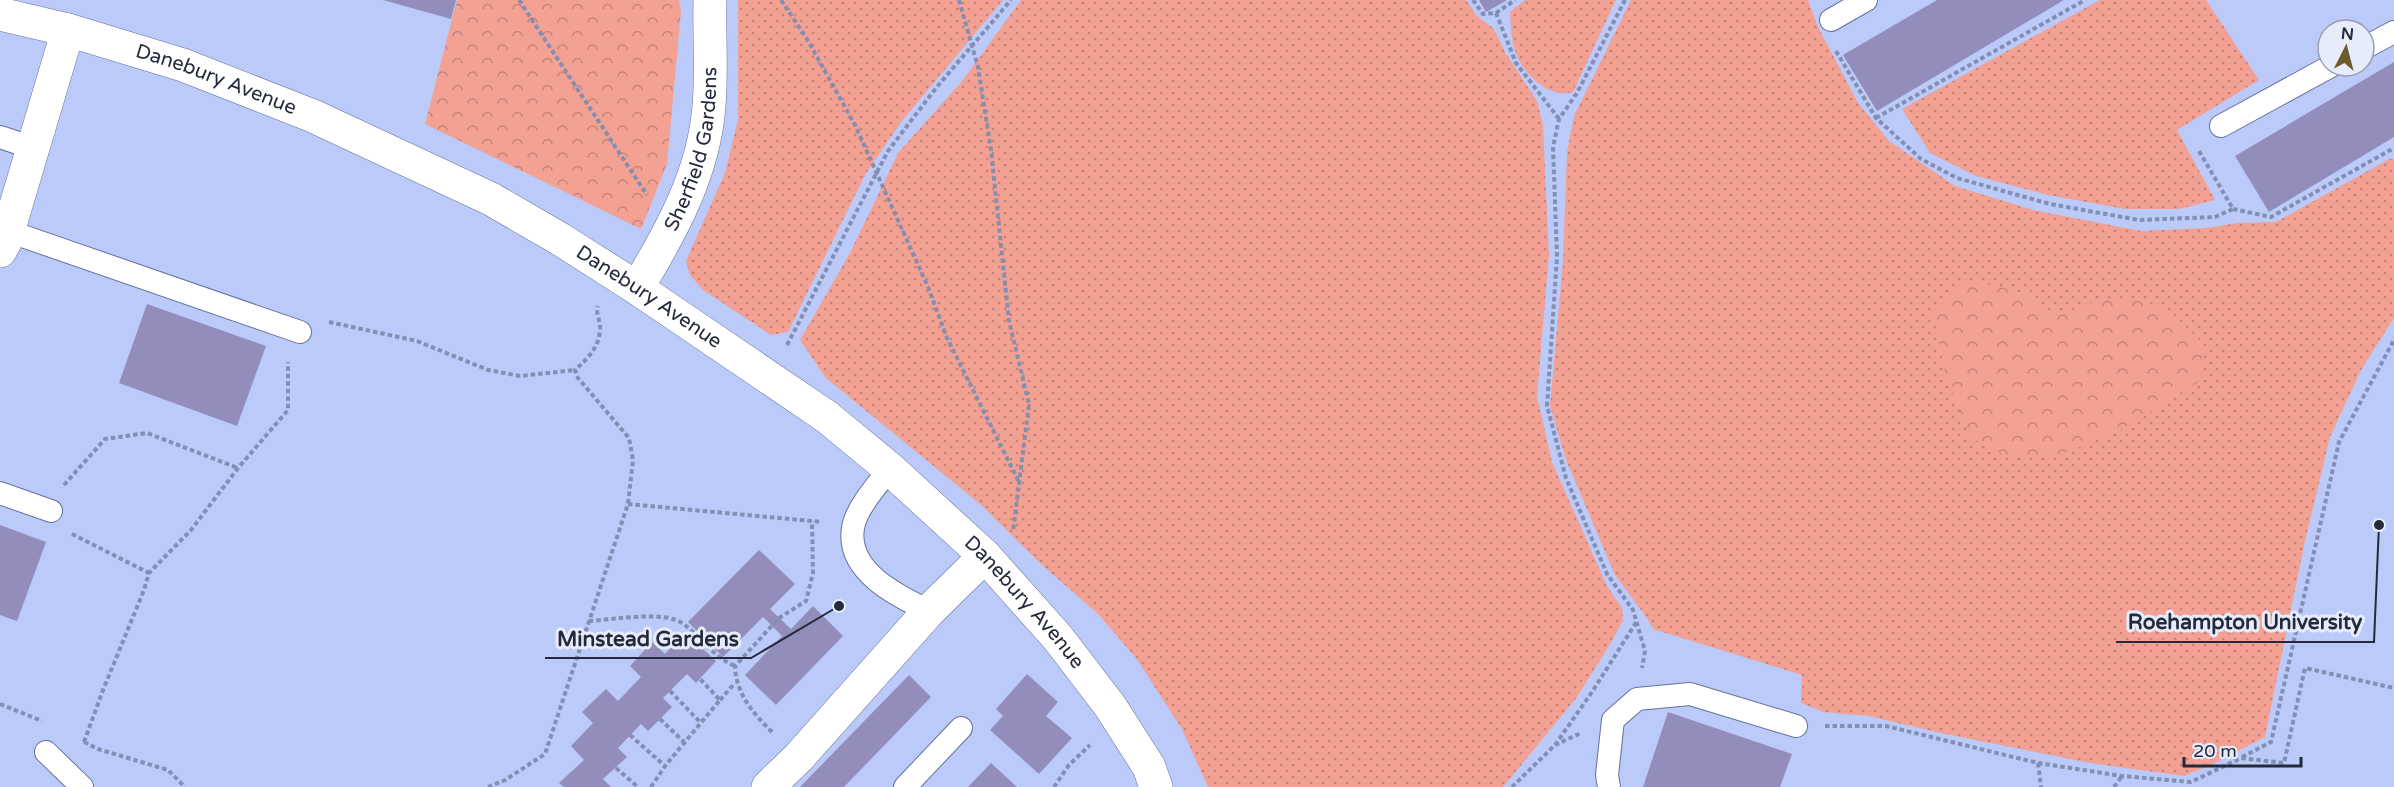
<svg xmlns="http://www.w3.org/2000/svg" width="2394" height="787" font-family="'Varela Round',sans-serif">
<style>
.grass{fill:url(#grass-dots)}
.forest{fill:url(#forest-crowns)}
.building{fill:#938dbb}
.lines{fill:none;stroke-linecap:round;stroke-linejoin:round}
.service-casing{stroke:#63719b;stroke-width:24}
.minor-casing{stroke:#63719b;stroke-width:34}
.path{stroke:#828eb2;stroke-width:4;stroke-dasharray:4.5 3;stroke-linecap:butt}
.service{stroke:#fff;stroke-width:22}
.minor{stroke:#fff;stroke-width:33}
.labels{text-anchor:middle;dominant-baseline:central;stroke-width:6;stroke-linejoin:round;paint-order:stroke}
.street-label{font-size:20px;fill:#242a3c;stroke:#e7ecfb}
.leader{fill:none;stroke:#242a3c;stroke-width:2}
.callout-dot{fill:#242a3c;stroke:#e7ecfb;stroke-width:2}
.callout-label{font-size:21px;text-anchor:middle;font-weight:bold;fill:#242a3c;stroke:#e7ecfb;stroke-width:6;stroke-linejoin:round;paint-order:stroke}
</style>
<defs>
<pattern id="grass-dots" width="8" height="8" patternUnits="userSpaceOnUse" patternTransform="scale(1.5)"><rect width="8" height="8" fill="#f3a193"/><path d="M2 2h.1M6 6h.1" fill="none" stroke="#c58379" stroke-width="1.8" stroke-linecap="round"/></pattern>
<pattern id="forest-crowns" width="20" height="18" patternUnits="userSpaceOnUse" patternTransform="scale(1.5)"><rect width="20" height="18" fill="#f3a193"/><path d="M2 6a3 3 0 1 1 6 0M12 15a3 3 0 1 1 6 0" fill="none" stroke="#c58379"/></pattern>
</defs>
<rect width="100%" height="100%" fill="#bbcaf9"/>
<path class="grass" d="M738 0H1003L901 122 865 175 788 332 771 335 703 290 690 275 686 261 725 173 738 120Z
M1021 0H1466L1477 16 1494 29 1505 52 1537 101 1543 125 1549 256 1537 396 1552 462 1607 586 1622 608 1623 620 1612 641 1577 697 1503 787H1208L1182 729 1136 658 1098 614 1041 564 980 504 826 378 800 340 851 251 898 153 963 80Z
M1525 0H1616L1573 92C1551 99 1527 77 1518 58 1511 44 1511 27 1510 12Z
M1631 0H1808L1818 27 1858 103 1889 141 1955 186 2033 210 2141 231 2207 228 2237 223 2276 222 2389 159H2394V318L2361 370 2330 437 2305 541 2265 737 2213 764 2184 776 2090 763 1936 732 1869 716 1824 712 1801 703 1802 675 1653 629 1647 618 1615 575 1566 460 1550 406 1563 261 1567 152 1574 116Z
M2100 0H2206L2259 80 2177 130 2215 200 2179 209H2125L2048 195 1976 176 1930 153 1902 109Z"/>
<path class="forest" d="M457 0H679L681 11 667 164 641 229 425 124Z
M1957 283 1993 285 2024 294 2058 316 2098 300 2142 299 2173 315 2203 343 2200 381 2122 429 2062 454 2007 456 1971 438 1946 377 1933 314Z"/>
<path class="building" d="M383 0H456L451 19Z
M1479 0H1507L1486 12Z
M1937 0H2064L1877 111 1843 55Z
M2394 62V137L2269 212 2235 156Z
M147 304 266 346 237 426 119 383Z
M0 525 46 542 17 621 0 615Z
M759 550 795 584 770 609 791 629 813 606 843 636 776 705 745 675 782 636 763 617 723 657 688 622Z
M685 632 716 661 696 683 687 674 663 698 672 707 648 731 641 724 618 748 627 757 603 779 611 787H564L559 783 584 760 571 746 593 723 582 712 606 689 618 701 641 677 630 666 652 642 665 654Z
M1027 674 1058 702 1046 716 1072 738 1039 774 990 730 1003 716 996 709Z
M909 675 931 697 844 787H800Z
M1668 712 1792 754 1780 787H1643Z
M991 763 1017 787H968Z"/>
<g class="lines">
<g class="service-casing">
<path id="service" d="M1831 20 1866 0
M2364 48 2394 32
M2221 126 2331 66
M0 137 33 148
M8 231 300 332
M890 469C878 484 856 508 853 528 846 571 897 596 929 611
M0 493 51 511
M46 752 82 787
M905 787 961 728
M1609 787 1607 775 1613 720 1637 699 1690 694 1796 726"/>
</g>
<g class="minor-casing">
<g id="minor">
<path id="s1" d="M0 14 68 30 183 65 313 116 491 199 560 239 637 288 827 417 890 469 985 556 1058 638 1110 706 1149 767 1156 787"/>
<path d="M0 251 5 242 68 30"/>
<path id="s2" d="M637 288C671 232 704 173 709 106 712 71 709 35 710 0"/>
<path d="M768 787 799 757 929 611 985 556"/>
</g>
</g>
<path class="path" d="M519 0 647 195
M781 0 807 39 855 125 928 287 947 338 1020 484
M959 0 978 67 991 150 1009 321 1029 404 1013 532
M1473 0 1483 14 1496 13 1516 63 1559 119
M1625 0 1577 93 1559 119 1553 147 1557 257 1547 406 1566 478 1607 574 1633 610 1645 651 1642 668
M1496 13 1515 0
M1836 51 1876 118 1921 159 1957 178 2050 204 2139 220 2215 217 2233 209 2199 151
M1876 118 2085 0
M2233 209 2271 217 2394 148
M329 322 417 341 488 370 520 376 575 370
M787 345 888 151 936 88 1011 0
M64 485 105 439 147 433 238 468
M628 504 822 522
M72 534 149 573
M589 621C614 620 665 609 685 625 702 639 714 657 735 666
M670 691 701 723
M720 700 735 683
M0 704 42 721
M660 719 684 742
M1825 726H1886L2038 763 2122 776 2191 782 2241 758 2284 763 2305 668 2394 688
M772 732C753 713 736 694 735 666L779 618 806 601 813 573 812 521
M630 735 665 766
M84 742 103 690 144 590 149 573 191 530 238 468 288 410V362
M84 742 98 749 168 770 185 787
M1555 745 1592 692 1637 621
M2242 757 2271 742 2339 442 2394 340
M2038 763 2041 787
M616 768 638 787
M488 787 505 780 545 754 628 504 633 460 629 438 578 378 575 370C587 359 599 348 600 330 601 321 595 314 598 306
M651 787 665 766 720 700 700 679
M1054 787 1069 765 1090 745
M1512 787 1555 745 1581 733
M2114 787 2122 776"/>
<use href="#service" class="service"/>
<use href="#minor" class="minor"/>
</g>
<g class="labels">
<g class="street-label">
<text stroke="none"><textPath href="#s1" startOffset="226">Danebury Avenue</textPath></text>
<text stroke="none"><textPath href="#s2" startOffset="152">Sherfield Gardens</textPath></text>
<text stroke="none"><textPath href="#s1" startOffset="712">Danebury Avenue</textPath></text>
<text stroke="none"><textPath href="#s1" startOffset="1198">Danebury Avenue</textPath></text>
</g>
</g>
<path class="leader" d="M2379 525L2374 642H2116M839 606L751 658H545"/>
<g class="callout-dot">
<circle cx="2379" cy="525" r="6"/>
<circle cx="839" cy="606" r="6"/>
</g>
<g class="callout-label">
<text x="2245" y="629">Roehampton University</text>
<text x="648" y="646">Minstead Gardens</text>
</g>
<g transform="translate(2346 48) rotate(6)"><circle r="28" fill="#e7ecfb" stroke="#999eaf" stroke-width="1.5"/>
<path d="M0-4.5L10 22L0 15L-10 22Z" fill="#6d5b29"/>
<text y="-9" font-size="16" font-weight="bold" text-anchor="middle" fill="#242a3c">N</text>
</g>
<path d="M2184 757v9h117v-9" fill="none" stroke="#242a3c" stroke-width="3"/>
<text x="2193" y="757" font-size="18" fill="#242a3c" stroke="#e7ecfb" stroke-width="4.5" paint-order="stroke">20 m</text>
</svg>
